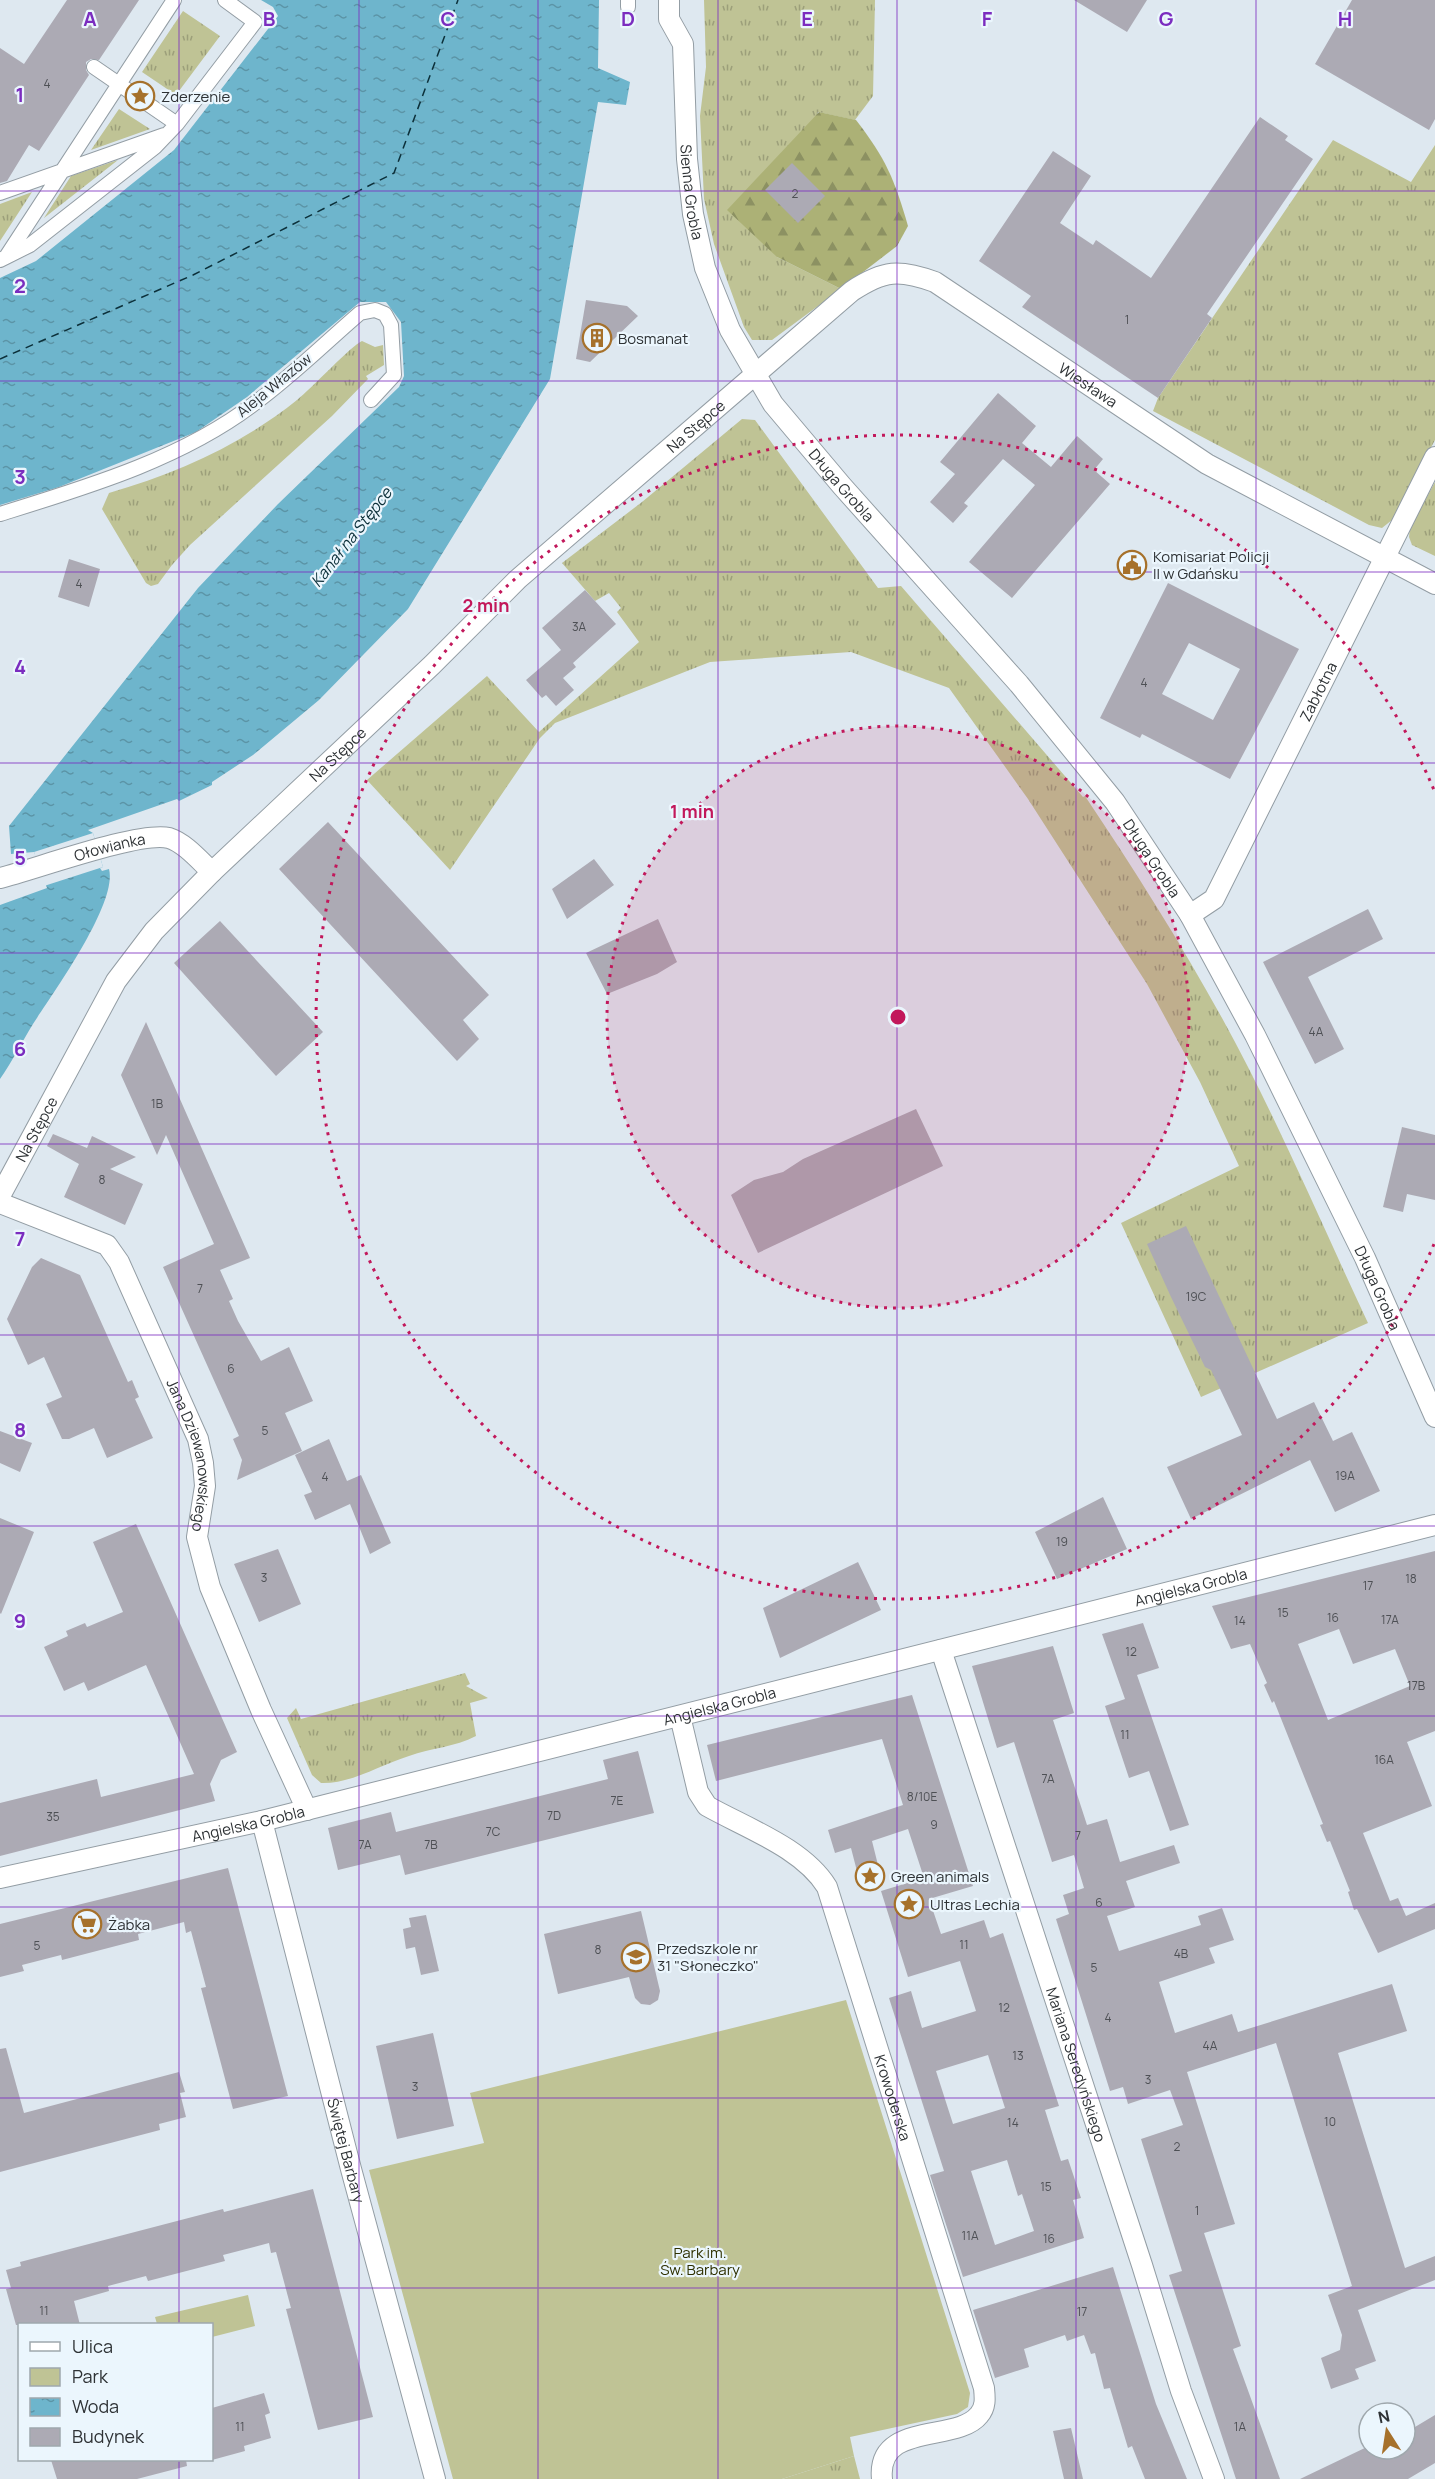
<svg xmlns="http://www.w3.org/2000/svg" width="1435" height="2479" font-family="Manrope,sans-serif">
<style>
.grass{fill:url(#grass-tufts)}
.forest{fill:url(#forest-firs)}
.park{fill:#bfc395}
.water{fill:url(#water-ripples)}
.pier{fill:#dee8f0}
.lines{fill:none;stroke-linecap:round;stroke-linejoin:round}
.ferry{stroke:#0c303a;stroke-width:1.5;stroke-dasharray:8 6;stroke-linecap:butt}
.building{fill:#acaab4;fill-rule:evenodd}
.pedestrian-casing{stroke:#939da4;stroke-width:16}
.minor-casing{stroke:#939da4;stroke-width:22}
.pedestrian{stroke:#fff;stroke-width:14}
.minor{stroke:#fff;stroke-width:20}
.grid{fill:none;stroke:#7b2cbf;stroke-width:1.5;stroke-opacity:0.55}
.ring{fill:none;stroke:#c2185b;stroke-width:3;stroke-dasharray:3 6}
.labels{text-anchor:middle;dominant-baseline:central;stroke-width:4.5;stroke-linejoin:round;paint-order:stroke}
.number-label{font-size:12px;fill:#4e5055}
.poi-label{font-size:15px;fill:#2e3235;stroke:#ebf6fd;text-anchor:start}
.street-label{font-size:15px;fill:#2e3235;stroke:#ebf6fd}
.park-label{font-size:15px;fill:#2f3101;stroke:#ebf6fd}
.water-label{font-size:16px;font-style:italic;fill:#0c303a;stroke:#ebf6fd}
.grid-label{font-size:20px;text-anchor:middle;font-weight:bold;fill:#7b2cbf;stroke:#ebf6fd;stroke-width:4.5;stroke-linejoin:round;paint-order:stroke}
.centre{fill:#c2185b;stroke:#ebf6fd;stroke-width:3}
.ring-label{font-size:18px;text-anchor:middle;font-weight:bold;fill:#c2185b;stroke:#ebf6fd;stroke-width:4.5;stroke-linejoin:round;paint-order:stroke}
</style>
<defs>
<pattern id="grass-tufts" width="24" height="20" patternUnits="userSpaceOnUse" patternTransform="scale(1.5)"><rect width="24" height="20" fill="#bfc395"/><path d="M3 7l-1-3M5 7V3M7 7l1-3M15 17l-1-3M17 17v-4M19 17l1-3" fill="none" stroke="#9c9f7a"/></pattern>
<pattern id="forest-firs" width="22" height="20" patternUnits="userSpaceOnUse" patternTransform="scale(1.5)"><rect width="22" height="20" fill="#acb176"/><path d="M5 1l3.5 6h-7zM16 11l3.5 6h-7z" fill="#8c9162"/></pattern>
<pattern id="water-ripples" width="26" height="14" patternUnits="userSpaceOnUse" patternTransform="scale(1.5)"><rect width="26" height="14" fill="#6eb5cc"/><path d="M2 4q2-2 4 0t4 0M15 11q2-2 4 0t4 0" fill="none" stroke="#5b94a6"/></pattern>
</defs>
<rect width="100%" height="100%" fill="#dee8f0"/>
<path class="grass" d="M704 0H875L873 96 855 120 818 112 777 257 841 289 772 340H752L744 327 714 244 704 199 700 116 706 67Z
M183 11 220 36 176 95 142 72Z
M119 109 150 129 91 150Z
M1333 140 1411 182 1435 145V440L1392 520 1382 528 1369 525 1153 411 1158 398Z
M118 160 44 218 71 176Z
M32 192 0 241V204Z
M362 341 375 347 383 345 384 365 366 376 368 379 332 416 190 545 172 565 158 584 151 586 146 583 102 509 109 493C177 473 241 445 297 400 311 389 352 345 362 341Z
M742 419 755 420 878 588 901 586 1083 797 1085 796C1134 869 1180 942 1222 1018 1276 1116 1320 1221 1368 1323L1201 1397 1121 1223 1239 1166 1200 1082 1147 984 1028 799 949 688 851 652 710 662 555 723 540 738 450 870 367 780 487 676 539 732 639 642 617 612 621 608 609 593 595 601 562 563 642 502Z
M1435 482V556L1412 545 1409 537 1410 528Z
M465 1673 470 1684 466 1686 488 1698 470 1703 476 1736C455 1747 431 1748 409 1756 380 1765 351 1784 321 1783L312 1775 287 1718 296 1708 301 1719Z
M854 2456 860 2479H782Z"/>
<path class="forest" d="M819 112 856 120C886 159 894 178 908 226L897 246 841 289 777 257 727 210Z"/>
<path class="park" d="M846 2000 970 2393 968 2407 957 2414 850 2437 854 2456 782 2479H453L369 2170 484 2143 470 2093Z
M248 2295 255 2326 212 2337V2324H157L155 2317Z"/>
<path class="water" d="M261 0H599L598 68 630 82 626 105 598 102 550 379 408 609 319 700 253 755 212 782V785L179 801 177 799 88 830 93 833 103 867 100 868 102 871 109 869C118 903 53 993 33 1024 22 1042 12 1062 0 1079V905L47 888 34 852 11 854 9 826 198 588 278 504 399 387 404 376 401 322 386 302H360L247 397 196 432 59 487 0 505V278L36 261 174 150 278 16 273 7Z"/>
<path class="pier" d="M93 833 103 867 44 886 34 852Z"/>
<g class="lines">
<path class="ferry" d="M0 359 193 275 394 173 458 0"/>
</g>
<path class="building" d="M67 0H139L99 60 91 59 86 62V70L89 75 39 151 29 145 7 181 0 183V48L24 64Z
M1074 0H1147L1127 32Z
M1352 0H1435V119L1429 130 1315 64Z
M1260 117 1288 136 1285 140 1313 159 1207 314 1212 318 1158 398 1022 307 1031 296 979 261 1053 151 1091 176 1060 223 1093 245 1096 240 1151 278Z
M792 163 825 196 798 223 765 190Z
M586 300 627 306 638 316 590 362 576 359Z
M998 393 1036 426 1022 443 1051 467 1077 436 1103 459 1094 470 1110 484 1012 598 969 562 1035 485 1003 459 964 503 968 506 953 523 930 502 955 474 940 462Z
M69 559 100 569 89 607 58 597Z
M1168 583 1299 649 1230 779 1142 734 1140 738 1100 718ZM1189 643 1240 669 1213 720 1162 694Z
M585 590 616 624 573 663 576 667 563 678 574 690 556 706 546 695 542 698 526 680 561 650 542 628Z
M328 822 489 995 463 1020 479 1039 457 1061 279 869Z
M594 859 614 885 567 919 552 889Z
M1368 909 1383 939 1308 977 1344 1049 1315 1064 1263 962Z
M658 919 677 962 657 974 607 994 586 953Z
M220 921 323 1032 276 1076 174 963Z
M146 1022 250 1258 220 1270 233 1299 229 1301 238 1321 261 1361 289 1347 313 1401 285 1413 302 1451 237 1480 242 1460 233 1439 239 1436 163 1267 214 1244 166 1135 157 1155 121 1075Z
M916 1109 943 1166 758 1253 731 1195 754 1180 783 1172 803 1159Z
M1402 1127 1435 1135V1200L1407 1194 1403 1212 1383 1207Z
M53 1134 87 1148 92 1136 136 1157 110 1169 143 1184 125 1225 64 1197 79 1164 47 1146Z
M1186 1226 1277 1419 1314 1402 1333 1441 1352 1432 1380 1491 1335 1512 1310 1460 1191 1519 1167 1467 1242 1435 1211 1370 1205 1367 1171 1297 1147 1244Z
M41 1258 80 1275 128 1382 132 1380 139 1397 135 1399 153 1438 107 1458 94 1428 69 1439H62L46 1404 62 1397 44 1357 28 1365 7 1319 32 1267Z
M0 1431 32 1443 20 1472 0 1463Z
M329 1439 347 1481 361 1475 391 1543 370 1554 350 1504 315 1520 304 1495 312 1492 295 1455Z
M1103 1497 1127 1549 1057 1579 1035 1532Z
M0 1518 34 1532 1 1614 0 1613Z
M136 1524 237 1752 221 1760 210 1784 215 1801 0 1856V1803L97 1779 101 1797 194 1774 146 1665 88 1691 84 1682 64 1691 44 1647 68 1636 66 1631 85 1623 87 1627 123 1612 93 1542Z
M278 1549 301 1604 259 1622 234 1564Z
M1435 1551V1731L1407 1742 1432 1806 1363 1833 1390 1901 1398 1898 1406 1916 1435 1903V1929L1378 1953 1357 1909 1354 1910 1348 1892 1350 1891 1330 1841 1327 1842 1320 1825 1323 1824 1274 1701 1272 1703 1264 1685 1267 1683 1250 1644 1231 1649 1212 1606ZM1339 1629 1353 1664 1395 1649 1410 1686 1328 1720 1298 1644Z
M858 1562 881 1610 780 1658 763 1608Z
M1143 1623 1159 1668 1137 1675 1189 1825 1170 1831 1149 1771 1129 1778 1105 1706 1125 1699 1102 1634Z
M1053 1646 1074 1713 1053 1720 1087 1825 1107 1819 1120 1862 1174 1845 1180 1863 1126 1881 1135 1907 1107 1916 1119 1951 1201 1925 1198 1916 1222 1908 1234 1940 1209 1948 1215 1963 1159 1982 1175 2033 1232 2014 1238 2032 1392 1984 1407 2031 1338 2053 1405 2268 1435 2256V2280L1358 2310 1376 2361 1355 2369 1359 2379 1331 2389 1321 2358 1340 2350 1342 2335 1328 2295 1352 2286 1276 2043 1187 2072 1235 2224 1204 2233 1241 2346 1233 2349 1280 2479H1236L1233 2470 1169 2275 1182 2271 1141 2139 1183 2125 1170 2090 1128 2104 1123 2087 1110 2091 1056 1919 1069 1914 1063 1895 1084 1888 1074 1855 1052 1862 1014 1742 997 1748 972 1666Z
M912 1695 973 1886 929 1899 941 1934 984 1920 990 1938 1003 1933 1059 2106 1045 2110 1061 2161 1068 2159 1081 2198 1073 2200 1084 2238 963 2277 930 2175 944 2171 889 1998 911 1991 922 2028 976 2011 960 1961 908 1977 881 1891 924 1878 908 1829 872 1841 880 1873 859 1879 851 1848 835 1853 828 1830 903 1805 882 1739 716 1781 707 1745ZM988 2055 1005 2108 953 2124 936 2071ZM1007 2160 1018 2196 1022 2194 1034 2231 995 2245 971 2171Z
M638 1751 654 1813 405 1875 400 1855 338 1870 328 1828 391 1812 396 1832 608 1779 603 1760Z
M228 1868 288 2096 233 2109 201 1988 206 1987 191 1931 186 1933 184 1922 138 1934 139 1940 62 1960 61 1955 22 1965 24 1971 0 1977V1924Z
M641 1911 660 1991 658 2000 650 2005 641 2004 635 1998 629 1977 558 1994 544 1934Z
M426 1915 439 1971 421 1975 415 1947 406 1949 403 1929 411 1927 409 1918Z
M433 2033 454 2126 397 2139 376 2046Z
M6 2048 24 2113 179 2072 185 2092 180 2093 186 2117 159 2124 160 2130 0 2172V2049Z
M313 2189 373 2417 318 2430 286 2309 291 2308 276 2252 271 2253 269 2243 223 2255 225 2261 148 2281 146 2276 108 2286 109 2291 74 2301 80 2325H16L6 2289 11 2288 6 2270 21 2266 20 2262 223 2209 224 2212Z
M1113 2267 1156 2404 1187 2479H1145L1132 2446 1128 2448 1110 2388 1104 2389 1095 2353 1091 2354 1084 2335 1067 2341 1065 2335 1024 2349 1029 2367 995 2378 973 2310Z
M264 2393 270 2413 265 2415 271 2438 244 2446 245 2451 212 2460V2408Z
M1435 2415V2463L1408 2479H1300L1369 2446V2449H1405V2433Z
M1071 2428 1083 2479H1064L1053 2431Z
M51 2460H186L187 2466 137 2479H57Z"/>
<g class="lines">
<g class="pedestrian-casing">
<path id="pedestrian" d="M628 7V0
M94 67 177 124
M0 193 164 135
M6 257 174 0
M0 260 30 245 155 147 177 124 255 22 225 0
M0 514C87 487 182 459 255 403 292 376 325 343 360 313L375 310 385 314 391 325 394 375 371 400"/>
</g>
<g class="minor-casing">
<g id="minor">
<path id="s1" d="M669 0V19L683 44 687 159 693 214 705 268 730 330 773 404 842 486 1019 684 1115 802 1190 915 1255 1035 1365 1258 1435 1417"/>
<path id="s2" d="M0 878C36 869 139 831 169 838 185 843 200 861 212 872"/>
<path id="s3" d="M1190 915 1214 899 1435 457"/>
<path id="s4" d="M0 1196 116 981 154 931 212 872 432 665 518 579 852 291C884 270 899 269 935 282L1207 464 1435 584"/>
<path id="s5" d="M0 1203 107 1245 119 1262 198 1439 203 1463 205 1486 197 1537 210 1587 261 1710 307 1810"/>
<path id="s6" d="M941 1650 1142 2265 1181 2391 1214 2479"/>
<path id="s7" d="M680 1716 698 1792 707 1806C746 1828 803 1848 827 1887L984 2388C985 2398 986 2407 979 2415 957 2443 876 2421 882 2479"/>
<path id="s8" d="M262 1821 351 2169 435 2479"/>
<path id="s9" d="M0 1878 262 1821 1435 1525"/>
</g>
</g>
<use href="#pedestrian" class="pedestrian"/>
<use href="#minor" class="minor"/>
</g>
<path class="grid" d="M179 0V2324M359 0V2479M538 0V2479M718 0V2479M897 0V2479M1076 0V2479M1256 0V2479M0 191H1435M0 381H1435M0 572H1435M0 763H1435M0 953H1435M0 1144H1435M0 1335H1435M0 1526H1435M0 1716H1435M0 1907H1435M0 2098H1435M0 2288H1435M179 2460V2479"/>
<circle cx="898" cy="1017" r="291" fill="#c2185b" fill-opacity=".12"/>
<g class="ring">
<circle cx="898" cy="1017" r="291"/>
<path d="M1434 1244A582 582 0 1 1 1434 790"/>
</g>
<defs>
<g id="sight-ring" transform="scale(1.5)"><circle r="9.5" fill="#ebf6fd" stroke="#a6712b" stroke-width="1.5"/><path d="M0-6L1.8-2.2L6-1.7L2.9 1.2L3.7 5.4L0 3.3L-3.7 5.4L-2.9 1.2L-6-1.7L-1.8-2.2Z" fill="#a6712b"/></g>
<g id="building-ring" transform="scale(1.5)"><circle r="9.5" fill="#ebf6fd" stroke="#a6712b" stroke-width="1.5"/><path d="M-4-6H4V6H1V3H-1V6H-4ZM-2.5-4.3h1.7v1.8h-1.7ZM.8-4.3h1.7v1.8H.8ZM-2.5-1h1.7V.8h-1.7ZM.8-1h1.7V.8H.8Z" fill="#a6712b"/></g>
<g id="civic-ring" transform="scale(1.5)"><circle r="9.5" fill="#ebf6fd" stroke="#a6712b" stroke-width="1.5"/><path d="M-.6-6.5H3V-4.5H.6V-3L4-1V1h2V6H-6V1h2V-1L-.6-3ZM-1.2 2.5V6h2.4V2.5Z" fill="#a6712b"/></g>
<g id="supermarket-ring" transform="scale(1.5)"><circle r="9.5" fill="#ebf6fd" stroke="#a6712b" stroke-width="1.5"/><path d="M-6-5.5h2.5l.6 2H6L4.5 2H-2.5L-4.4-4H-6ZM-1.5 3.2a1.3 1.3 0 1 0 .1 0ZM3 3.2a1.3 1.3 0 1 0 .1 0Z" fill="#a6712b"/></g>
<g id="school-ring" transform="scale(1.5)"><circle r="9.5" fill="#ebf6fd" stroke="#a6712b" stroke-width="1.5"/><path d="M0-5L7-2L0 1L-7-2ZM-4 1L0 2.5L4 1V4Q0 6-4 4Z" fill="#a6712b"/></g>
</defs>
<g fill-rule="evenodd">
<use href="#sight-ring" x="140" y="96"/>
<use href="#building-ring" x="597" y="338"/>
<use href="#civic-ring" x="1132" y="565"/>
<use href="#sight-ring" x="870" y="1876"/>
<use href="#sight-ring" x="909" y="1904"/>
<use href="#supermarket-ring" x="87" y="1924"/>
<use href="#school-ring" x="636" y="1957"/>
</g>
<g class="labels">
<g class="number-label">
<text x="47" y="83">4</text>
<text x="795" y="193">2</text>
<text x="1127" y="319">1</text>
<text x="79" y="583">4</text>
<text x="579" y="626">3A</text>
<text x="1144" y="682">4</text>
<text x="1316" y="1031">4A</text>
<text x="157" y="1103">1B</text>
<text x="102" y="1179">8</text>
<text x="200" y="1288">7</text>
<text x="1196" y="1296">19C</text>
<text x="231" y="1368">6</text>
<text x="265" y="1430">5</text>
<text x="1345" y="1475">19A</text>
<text x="325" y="1476">4</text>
<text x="1062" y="1541">19</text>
<text x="264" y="1577">3</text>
<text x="1411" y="1578">18</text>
<text x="1368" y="1585">17</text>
<text x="1283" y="1612">15</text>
<text x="1333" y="1617">16</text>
<text x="1390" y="1619">17A</text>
<text x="1240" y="1620">14</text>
<text x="1131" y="1651">12</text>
<text x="1416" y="1685">17B</text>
<text x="1125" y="1734">11</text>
<text x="1384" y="1759">16A</text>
<text x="1048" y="1778">7A</text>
<text x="922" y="1796">8/10E</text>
<text x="617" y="1800">7E</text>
<text x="554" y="1815">7D</text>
<text x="53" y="1816">35</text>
<text x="934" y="1824">9</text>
<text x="493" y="1831">7C</text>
<text x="1078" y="1835">7</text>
<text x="365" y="1844">7A</text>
<text x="431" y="1844">7B</text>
<text x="1099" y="1902">6</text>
<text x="964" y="1944">11</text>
<text x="37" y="1945">5</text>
<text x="598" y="1949">8</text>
<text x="1181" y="1953">4B</text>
<text x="1094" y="1967">5</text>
<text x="1004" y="2007">12</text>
<text x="1108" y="2017">4</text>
<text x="1210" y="2045">4A</text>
<text x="1018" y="2055">13</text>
<text x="1148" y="2079">3</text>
<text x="415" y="2086">3</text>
<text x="1330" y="2121">10</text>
<text x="1013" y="2122">14</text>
<text x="1177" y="2146">2</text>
<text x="1046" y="2186">15</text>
<text x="1197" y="2210">1</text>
<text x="970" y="2235">11A</text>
<text x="1049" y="2238">16</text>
<text x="44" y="2310">11</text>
<text x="1082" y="2311">17</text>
<text x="240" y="2426">11</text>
<text x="1240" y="2426">1A</text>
</g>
<g class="poi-label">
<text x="161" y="96">Zderzenie</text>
<text x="618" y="338">Bosmanat</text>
<text x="1153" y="556">Komisariat Policji<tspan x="1153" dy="17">II w Gdańsku</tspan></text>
<text x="891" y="1876">Green animals</text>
<text x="930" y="1904">Ultras Lechia</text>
<text x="108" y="1924">Żabka</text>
<text x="657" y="1948">Przedszkole nr<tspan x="657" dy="17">31 "Słoneczko"</tspan></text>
</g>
<g class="street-label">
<text stroke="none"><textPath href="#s1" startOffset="196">Sienna Grobla</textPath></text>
<text stroke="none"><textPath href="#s4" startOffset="1527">Wiesława</textPath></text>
<text transform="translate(274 385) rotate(-39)">Aleja Włazów</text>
<text stroke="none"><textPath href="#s4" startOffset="1048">Na Stępce</textPath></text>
<text stroke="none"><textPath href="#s1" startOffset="532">Długa Grobla</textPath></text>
<text stroke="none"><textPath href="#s3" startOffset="261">Zabłotna</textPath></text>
<text stroke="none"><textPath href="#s4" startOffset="562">Na Stępce</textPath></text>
<text stroke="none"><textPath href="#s2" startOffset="114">Ołowianka</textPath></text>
<text stroke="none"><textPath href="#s1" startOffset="1018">Długa Grobla</textPath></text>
<text stroke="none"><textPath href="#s4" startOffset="76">Na Stępce</textPath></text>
<text stroke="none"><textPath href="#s1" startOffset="1504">Długa Grobla</textPath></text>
<text stroke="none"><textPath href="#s5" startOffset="344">Jana Dziewanowskiego</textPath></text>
<text stroke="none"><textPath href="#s9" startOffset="1226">Angielska Grobla</textPath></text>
<text stroke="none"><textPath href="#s9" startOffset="740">Angielska Grobla</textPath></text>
<text stroke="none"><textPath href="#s9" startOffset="254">Angielska Grobla</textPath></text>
<text stroke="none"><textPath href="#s6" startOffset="436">Mariana Seredyńskiego</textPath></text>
<text stroke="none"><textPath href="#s7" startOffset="462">Krowoderska</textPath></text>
<text stroke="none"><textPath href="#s8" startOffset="340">Świętej Barbary</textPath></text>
</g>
<g class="park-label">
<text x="700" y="2252">Park im.<tspan x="700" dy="17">Św. Barbary</tspan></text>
</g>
<g class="water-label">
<text transform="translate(351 537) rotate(-52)">Kanał na Stępce</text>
</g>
</g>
<g class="grid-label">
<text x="90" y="26">A</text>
<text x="269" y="26">B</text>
<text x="448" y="26">C</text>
<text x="628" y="26">D</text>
<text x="807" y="26">E</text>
<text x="987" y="26">F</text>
<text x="1166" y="26">G</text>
<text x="1345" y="26">H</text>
<text x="20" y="102">1</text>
<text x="20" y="293">2</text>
<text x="20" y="484">3</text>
<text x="20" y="674">4</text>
<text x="20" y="865">5</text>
<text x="20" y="1056">6</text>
<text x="20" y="1246">7</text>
<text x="20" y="1437">8</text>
<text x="20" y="1628">9</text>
</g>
<circle cx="898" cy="1017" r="9" class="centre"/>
<g class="ring-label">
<text x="486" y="612">2 min</text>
<text x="692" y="818">1 min</text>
</g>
<rect x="18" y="2323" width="195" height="138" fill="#ebf6fd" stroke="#9fa8ad" stroke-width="1.5"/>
<rect x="30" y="2342" width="30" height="9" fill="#ffffff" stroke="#9fa8ad" stroke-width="1.5"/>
<text x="72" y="2353" font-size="18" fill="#2e3235">Ulica</text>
<rect x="30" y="2368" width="30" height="18" fill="#bfc395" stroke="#9fa8ad" stroke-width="1.5"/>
<text x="72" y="2383" font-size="18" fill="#2e3235">Park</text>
<rect x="30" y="2398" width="30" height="18" fill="url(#water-ripples)" stroke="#9fa8ad" stroke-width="1.5"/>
<text x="72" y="2413" font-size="18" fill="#2e3235">Woda</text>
<rect x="30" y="2428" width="30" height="18" fill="#acaab4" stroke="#9fa8ad" stroke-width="1.5"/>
<text x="72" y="2443" font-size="18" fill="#2e3235">Budynek</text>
<g transform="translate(1387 2431) rotate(348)"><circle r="28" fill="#ebf6fd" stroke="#9fa8ad" stroke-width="1.5"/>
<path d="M0-4.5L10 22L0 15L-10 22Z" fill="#a6712b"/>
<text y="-9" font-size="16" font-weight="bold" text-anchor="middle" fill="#2e3235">N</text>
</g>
</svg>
